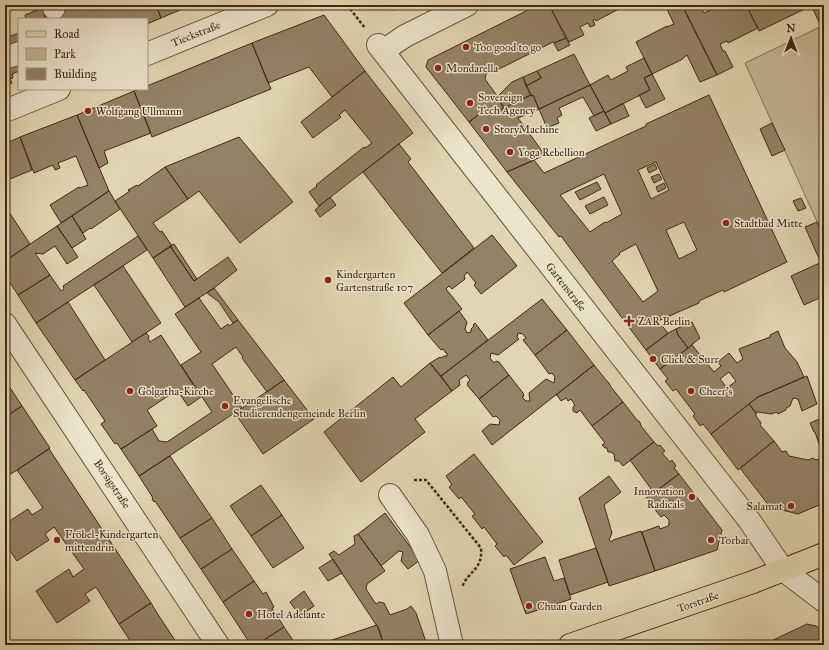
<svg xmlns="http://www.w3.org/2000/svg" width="829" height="650" font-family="'IM FELL Great Primer',serif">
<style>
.green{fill:#c6b897;stroke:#837055}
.building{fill:#948266;stroke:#402813;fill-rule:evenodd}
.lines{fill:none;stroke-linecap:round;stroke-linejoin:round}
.minor-casing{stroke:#68543b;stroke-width:24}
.major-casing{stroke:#402813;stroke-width:24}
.path{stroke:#402813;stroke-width:2.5;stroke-dasharray:3 2;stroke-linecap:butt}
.minor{stroke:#ece4cd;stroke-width:22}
.major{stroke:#e1d6b2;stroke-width:22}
.poi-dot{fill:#8f2418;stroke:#ece4cd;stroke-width:1.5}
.labels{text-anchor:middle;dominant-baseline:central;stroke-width:3;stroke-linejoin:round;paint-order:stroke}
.street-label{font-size:11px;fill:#402813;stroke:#ece4cd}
.poi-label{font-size:11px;fill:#402813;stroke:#ece4cd;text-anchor:start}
</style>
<rect width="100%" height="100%" fill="#e1d6b2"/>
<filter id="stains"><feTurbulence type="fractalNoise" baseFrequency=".005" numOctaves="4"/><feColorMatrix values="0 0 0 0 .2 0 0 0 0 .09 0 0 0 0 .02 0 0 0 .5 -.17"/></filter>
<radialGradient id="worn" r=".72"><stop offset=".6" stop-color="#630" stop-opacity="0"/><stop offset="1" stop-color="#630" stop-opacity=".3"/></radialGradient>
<path class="green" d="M824 25V237L745 63Z"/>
<path class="building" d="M60 5H156L161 18 147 24V19H46L43 12Z
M156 5H192L161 18Z
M378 5H405L394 10 380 7Z
M538 5H549L566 38 554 43 553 42 497 70 495 69 486 74 485 79 500 100 499 101 504 108 489 115 486 109 469 122 426 67 428 60Z
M549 5H616L619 9 596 21 595 19 593 20 595 25 590 27 588 23 580 27 584 35 569 42Z
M665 5H682L717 75 700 82 687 55 681 60 652 74 636 42 667 26V27L674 24Z
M682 5H702L703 7H700L704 13 713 9 711 6 713 5H716V7L720 5H746L758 28 728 43 727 41 720 44 723 51H725L733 67 717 75Z
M746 5H811V6L759 31Z
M811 5H824V25L821 26Z
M42 8 46 19H26L25 15Z
M324 15 365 71 332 97 309 67 268 83 252 43Z
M19 33V71L12 74 13 78 10 79 12 83 5 86V38Z
M566 38 570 45 558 51 554 43Z
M252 43 271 89 152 137 134 91 140 89H147V86Z
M574 54 590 85 539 109 533 95 531 96 526 86 541 78 537 71Z
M644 58 652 74 644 78 650 90 605 113 590 85 608 75 611 80 628 71 626 67Z
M365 71 413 133 319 206 309 192 317 186 316 185 364 147 365 148 372 143 345 110 339 115 341 117 313 138 301 122Z
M537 71 541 78 526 86 523 77Z
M652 74 665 99 646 108 639 95 650 90 644 78Z
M523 77 531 95 504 108 498 96 512 82Z
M590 85 604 111 594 116 583 97 559 108 562 115 557 118 559 123 547 128 539 109Z
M134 91 151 133 104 151 108 163 99 168 77 115Z
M531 95V96L533 95 539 109 518 118 545 155 507 172 469 122 486 109 489 115Z
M709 95 787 262 724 292 723 290 699 301V303L658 321 668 333 646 350 561 236 559 237 507 172 534 160 544 173 646 126V124ZM656 162 669 190 651 199 638 170ZM604 174 622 214 606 223 605 222 590 232 560 195ZM684 222 697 250 679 259 666 230ZM636 244 658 291 643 302 612 261 620 254 619 253Z
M623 103 629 116 611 124 605 113Z
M604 111 611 124 596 131 589 118Z
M77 115 109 191 61 223 50 205 79 187 80 188 88 185 76 156 58 163 60 168 55 170 53 165 34 173 20 137Z
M772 123 785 150 772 156 760 129Z
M20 137 32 170 5 181V144Z
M239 137 293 202 240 243 199 191 188 199 165 167Z
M399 144 411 159 408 162 474 248 442 273 363 172Z
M655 164 657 169 649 173 647 168Z
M165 167 188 199 153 223 160 232 162 231 172 246 153 258 115 201 130 191 128 190 137 185 138 186Z
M659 174 662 179 654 183 651 177Z
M597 182 601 189 580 200 575 192Z
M664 183 666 188 658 192 656 187Z
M109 191 120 209 91 229 90 228 83 233 72 216Z
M330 197 336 205 320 217 315 210Z
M604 197 608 205 590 214 585 206Z
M801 198 806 208 798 211 793 201Z
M9 212 30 244 5 261V214Z
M72 216 86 239 72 248 57 226Z
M817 222 824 237V261L821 263 805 227Z
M57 226 78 257 67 264 55 246 43 254 35 253 50 275 18 295 5 275V261Z
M492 235 517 266 481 294 474 285 476 283 467 272 464 276 465 279 452 289 449 286 446 289 462 309 428 335 404 303Z
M138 236 147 250 36 323 18 295 50 275 61 291 64 289 63 286Z
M174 244 197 279 194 281 170 246Z
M170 246 194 281 228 257 237 270 214 288 185 307 153 258Z
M824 261V296L804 305 791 276Z
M123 266 161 323 132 342 94 285Z
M214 288 238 320 233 323 219 302 207 293Z
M199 298 221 329 228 324 229 326 238 320 284 380 267 392 242 358 243 357 236 347 212 364 242 408 139 476 121 449 152 429 159 441 167 442 212 412 181 365 201 352 175 314Z
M542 299 567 330 535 355 523 340 526 338 523 334 518 333 517 337 519 339 498 355 491 353 490 358 494 363 496 361 499 362 509 375 479 399 467 385 468 382 470 380 466 375 459 380 460 385 452 391 441 376Z
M68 302 105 360 75 380 36 323Z
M459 311 467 322 465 329 467 333 471 332V329L474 326 473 325 475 323 488 340 441 376 430 363 440 357 441 358 444 356H447V353H446L443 349 441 350 428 335Z
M692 322 700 338 688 348 678 335 676 329Z
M676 329 678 335 688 348 660 369 646 350 670 332Z
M567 330 594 365 492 445 482 431 490 424 499 425 500 420 496 416 493 417 479 399 509 375 523 393 524 396 522 397 526 401H530L529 393 546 379 554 383 555 377 552 373 549 374 535 355Z
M778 331 785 348 797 362 804 377 758 397 711 434 703 424 700 426 693 416 695 414 676 389 673 391 665 381 668 379 660 369 692 345 714 372 721 366 718 362 729 353 737 363 743 359 739 349 770 337V335ZM729 372 736 381 727 388 720 379Z
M146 333 149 336 148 338 150 342 161 335 201 397 188 406 177 390 147 410 157 426 121 449 117 443 115 444 101 424 105 421 84 390 83 391 75 380Z
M430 363 452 391 415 419 425 432 361 482 324 432 393 377 401 387Z
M594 365 606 380 609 383 611 387 623 402 592 426 580 410 577 413 573 411V407L575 405 571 399 568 401 566 398 561 401 557 395H556Z
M807 376 817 404 802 411 798 399 793 398 790 406 786 408V410L778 414 777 412 771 414 758 412 756 413 749 404 758 397Z
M5 380 22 406 5 417Z
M284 380 314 419 263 454 235 413Z
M623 402 637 420 640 422 641 426 654 442 623 466 619 461H615L614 454 611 452H608L607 448H605L602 445 605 443 592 426Z
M749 404 756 413V416L761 423 760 425 774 441 738 470 711 434Z
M22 406 50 448 11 474 5 465V458L8 456 5 452V417Z
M824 417V451L821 450 815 432H814L810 423Z
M774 441 782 452 786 451 789 456 808 460 813 458 816 460 824 457V503L798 514 770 507 740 468Z
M654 442 658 446 660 445 665 451 662 453 670 462 672 460 676 466 674 468 679 474 654 493 630 460Z
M49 449 151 603 119 624 96 587 85 594 90 601 57 623 36 591 69 569 73 577 84 569 54 527 45 534 49 540 17 561 5 544V524L28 509 32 515 43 508 17 470Z
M474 454 543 542 514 565 506 555 504 557 495 546 497 544 484 527 482 529 472 516 475 514 461 497 459 499 449 487 452 485 446 476Z
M170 456 212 518 180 538 155 501 154 502 152 499 153 498 139 476Z
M679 474 722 530 717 550 655 571 642 532 659 526 660 529 668 526 669 524V520L664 515 661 517 646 498Z
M609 476 621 492 604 505 612 533 609 540 612 542 613 540 641 531 655 571 609 586 579 498Z
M261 485 282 515 251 536 230 506Z
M385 513 420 560 408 569 401 561 403 552 399 551 381 566 358 534Z
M282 515 304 548 273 568 251 536Z
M212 518 232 549 201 569 180 538Z
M358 534 385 571 367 584 366 589 376 604 379 602 384 603 390 615 407 609 411 606 416 613 427 645H384L379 629 329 554 334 551 339 555 355 544 354 536Z
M596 548 608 582 570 595 559 560Z
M232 549 254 581 223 602 201 569Z
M545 557 554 581 564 578 571 599 526 614 510 569Z
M333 559 342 573 328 581 319 568Z
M254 581 263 594 266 592 274 607 272 608 284 627 256 645H251L223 602Z
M304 591 314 606 300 616 290 602Z
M151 603 157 613 178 645H133L119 624Z
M807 624 816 626 824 632V645H766L765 644Z
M377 625 384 645H327L326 642Z
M284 627 296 645H256L258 644Z"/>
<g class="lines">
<g class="minor-casing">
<path id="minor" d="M53 5 54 8
M378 45 749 520 783 570 824 601
M383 51 405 36 467 5
M147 54 267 5
M5 58 19 53
M5 111 59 89
M5 324 218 645
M390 495 418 535 435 571 452 645"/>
</g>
<g class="major-casing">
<path id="major" d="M570 645 753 582 824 554"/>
</g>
<path class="path" d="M347 5 365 28
M414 480H426L481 548C483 570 469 570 462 587"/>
<use href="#minor" class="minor"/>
<use href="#major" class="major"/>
</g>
<g class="poi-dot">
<circle cx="466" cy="47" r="4"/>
<circle cx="438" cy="68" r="4"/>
<circle cx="470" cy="103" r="4"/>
<circle cx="88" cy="111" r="4"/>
<circle cx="486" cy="129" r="4"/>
<circle cx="510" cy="152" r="4"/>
<circle cx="726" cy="223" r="4"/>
<circle cx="328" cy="280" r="4"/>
<path d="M627 315h4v4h4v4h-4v4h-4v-4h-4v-4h4z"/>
<circle cx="653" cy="359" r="4"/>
<circle cx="130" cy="391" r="4"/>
<circle cx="691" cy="391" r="4"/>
<circle cx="225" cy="406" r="4"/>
<circle cx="692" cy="497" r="4"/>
<circle cx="791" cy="506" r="4"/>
<circle cx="57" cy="540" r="4"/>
<circle cx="711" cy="540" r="4"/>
<circle cx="529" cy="606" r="4"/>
<circle cx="249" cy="614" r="4"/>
</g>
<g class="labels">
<g class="street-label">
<text transform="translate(196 34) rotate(-22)">Tieckstraße</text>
<text transform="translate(566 287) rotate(52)">Gartenstraße</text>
<text transform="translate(112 484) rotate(56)">Borsigstraße</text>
<text transform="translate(698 602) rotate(-19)">Torstraße</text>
</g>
<g class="poi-label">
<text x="474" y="47">Too good to go</text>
<text x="446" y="68">Mondarella</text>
<text x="478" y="97">Sovereign<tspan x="478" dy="13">Tech Agency</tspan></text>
<text x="96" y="111">Wolfgang Ullmann</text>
<text x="494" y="129">StoryMachine</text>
<text x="518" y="152">Yoga Rebellion</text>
<text x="734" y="223">Stadtbad Mitte</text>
<text x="336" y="274">Kindergarten<tspan x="336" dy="13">Gartenstraße 107</tspan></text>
<text x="638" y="321">ZAR Berlin</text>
<text x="661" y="359">Click &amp; Surr</text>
<text x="138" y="391">Golgatha-Kirche</text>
<text x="699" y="391">Cheer's</text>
<text x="233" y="400">Evangelische<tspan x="233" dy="13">Studierendengemeinde Berlin</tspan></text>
<text x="684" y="491" text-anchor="end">Innovation<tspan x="684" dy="13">Radicals</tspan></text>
<text x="783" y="506" text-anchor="end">Salamat</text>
<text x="65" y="534">Fröbel-Kindergarten<tspan x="65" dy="13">mittendrin</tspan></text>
<text x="719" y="540">Torbar</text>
<text x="537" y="606">Chuan Garden</text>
<text x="257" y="614">Hotel Adelante</text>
</g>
</g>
<rect width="829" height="650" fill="none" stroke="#e1d6b2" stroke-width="20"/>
<rect x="6" y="6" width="817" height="638" fill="none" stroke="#402813" stroke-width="2"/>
<rect x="10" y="10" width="809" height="630" fill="none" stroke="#402813"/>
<rect x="18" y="18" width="130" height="72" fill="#ece4cd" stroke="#a79983"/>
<rect x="26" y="31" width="20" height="6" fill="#e1d6b2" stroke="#a79983"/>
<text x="54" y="38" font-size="12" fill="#402813">Road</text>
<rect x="26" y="48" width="20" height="12" fill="#c6b897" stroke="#a79983"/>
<text x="54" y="58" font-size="12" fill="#402813">Park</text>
<rect x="26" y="68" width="20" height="12" fill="#948266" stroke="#a79983"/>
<text x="54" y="78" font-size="12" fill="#402813">Building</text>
<g transform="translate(791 38)" stroke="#ece4cd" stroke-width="3" paint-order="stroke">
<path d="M0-3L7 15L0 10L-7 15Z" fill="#402813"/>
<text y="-6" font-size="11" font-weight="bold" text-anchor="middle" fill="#402813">N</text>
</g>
<rect width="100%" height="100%" filter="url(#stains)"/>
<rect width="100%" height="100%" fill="url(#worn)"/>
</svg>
